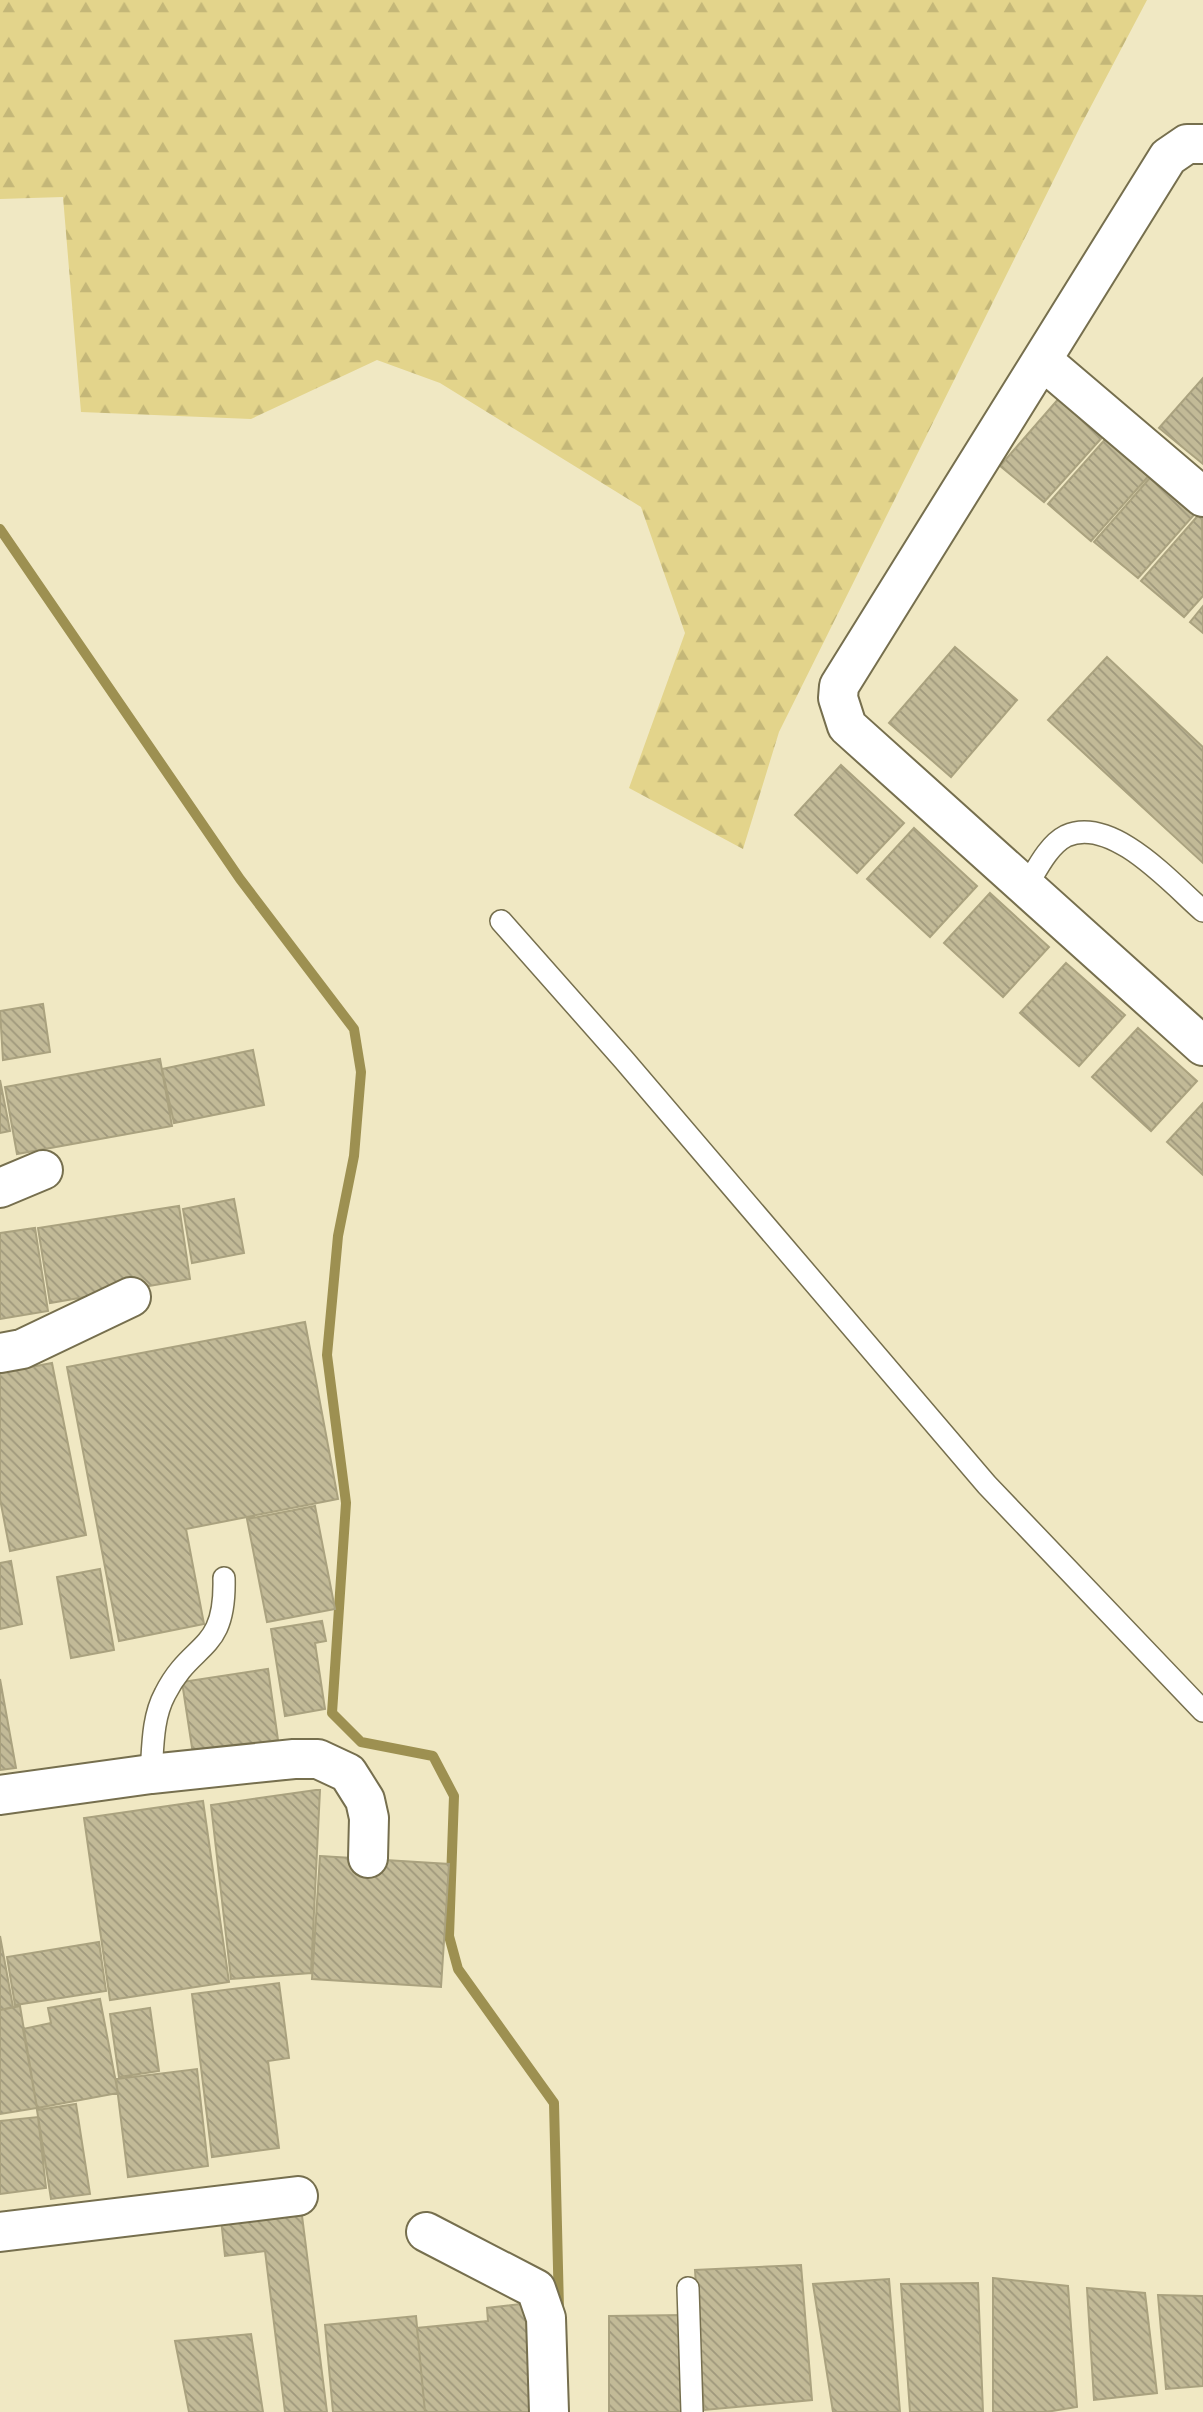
<svg xmlns="http://www.w3.org/2000/svg" width="1203" height="2412" font-family="Helvetica,sans-serif">
<style>
.forest{fill:url(#forest-firs)}
.lines{fill:none;stroke-linecap:round;stroke-linejoin:round}
.stream{stroke:#9d9051;stroke-width:10}
.building{fill:url(#building-back-hatch);stroke:#aaa27f;stroke-width:2}
.service-casing{stroke:#766f4e;stroke-width:24}
.minor-casing{stroke:#766f4e;stroke-width:42}
.service{stroke:#fff;stroke-width:21}
.minor{stroke:#fff;stroke-width:38}
</style>
<defs>
<pattern id="forest-firs" width="22" height="20" patternUnits="userSpaceOnUse" patternTransform="scale(1.75)"><rect width="22" height="20" fill="#e3d48b"/><path d="M5 1l3.5 6h-7zM16 11l3.5 6h-7z" fill="#c4b778"/></pattern>
<pattern id="building-back-hatch" width="6" height="6" patternUnits="userSpaceOnUse" patternTransform="scale(1.75)"><rect width="6" height="6" fill="#c2ba97"/><path d="M-1 5l2 2M0 0l6 6M5-1l2 2" fill="none" stroke="#9f987c"/></pattern>
</defs>
<rect width="100%" height="100%" fill="#f0e8c3"/>
<path class="forest" d="M0 0H1147L1080 127 779 732 743 849 629 788 685 633 641 507 440 383 377 360 251 419 81 412 63 197 0 199Z"/>
<g class="lines">
<path class="stream" d="M0 529 240 879 354 1029 361 1072 354 1156 338 1236 327 1355 346 1503 332 1713 361 1742 433 1756 454 1796 449 1936 458 1969 554 2103 559 2309"/>
</g>
<path class="building" d="M1203 378V464L1159 428Z
M1061 396 1106 433 1044 502 1000 466Z
M1109 435 1153 471 1091 541 1048 504Z
M1155 472 1200 508 1138 578 1094 542Z
M1202 511 1203 596 1184 617 1141 581Z
M1203 606V633L1190 622Z
M955 647 1017 700 951 777 889 723Z
M1107 657 1203 747V863L1048 720Z
M841 765 904 823 857 873 795 815Z
M914 828 977 886 930 937 867 879Z
M990 893 1049 947 1003 997 944 943Z
M1066 963 1125 1015 1079 1066 1020 1013Z
M43 1004 50 1052 3 1060 0 1011Z
M1138 1028 1197 1081 1151 1131 1092 1077Z
M253 1050 264 1105 174 1123 162 1069Z
M160 1059 172 1126 17 1154 5 1087Z
M0 1080 10 1131 0 1133Z
M1203 1103V1175L1167 1142Z
M234 1199 244 1253 192 1263 183 1209Z
M179 1206 190 1279 50 1303 38 1228Z
M35 1228 48 1311 0 1319V1233Z
M305 1322 338 1499 186 1529 204 1624 119 1641 67 1367Z
M52 1363 86 1535 10 1551 0 1499V1373Z
M315 1506 335 1609 267 1622 247 1519Z
M11 1561 22 1624 0 1629V1563Z
M100 1569 114 1650 71 1658 57 1577Z
M322 1621 326 1641 315 1643 325 1709 285 1716 271 1629Z
M268 1669 278 1740 193 1754 182 1682Z
M0 1679 16 1768 0 1770Z
M316 1790H320L311 1973 231 1979 211 1805Z
M203 1801 229 1982 110 2000 84 1818Z
M320 1856 449 1864 441 1987 312 1979Z
M0 1936 13 2007 0 2010Z
M99 1942 106 1991 15 2005 7 1957Z
M279 1983 289 2058 268 2061 279 2148 212 2157 192 1994Z
M100 1999 118 2093 37 2108 23 2029 51 2023 48 2008Z
M20 2006 37 2108 0 2114V2010Z
M150 2008 159 2071 119 2077 110 2014Z
M197 2069 208 2166 128 2177 116 2079Z
M76 2104 90 2194 51 2199 37 2110Z
M38 2117 46 2188 0 2194V2121Z
M301 2208 327 2412H285L265 2251 225 2256 221 2219Z
M801 2265 812 2400 704 2410 695 2270Z
M993 2278 1068 2286 1077 2407 1046 2412H993Z
M889 2279 900 2412H833L813 2284Z
M978 2283 983 2412H910L901 2284Z
M1087 2288 1145 2293 1157 2393 1094 2400Z
M1158 2295 1203 2296V2386L1166 2389Z
M529 2303 539 2412H425L417 2328 488 2321 487 2308Z
M684 2315V2412H609V2316Z
M416 2316 425 2412H333L325 2325Z
M251 2334 263 2412H189L175 2341Z"/>
<g class="lines">
<g class="service-casing">
<path id="service" d="M1026 887C1036 871 1048 845 1066 836 1112 815 1172 884 1203 911
M501 921 624 1060 987 1485 1203 1711
M151 1774C153 1748 152 1718 165 1694 192 1640 226 1654 224 1578
M688 2288 692 2412"/>
</g>
<g class="minor-casing">
<path id="minor" d="M1203 144H1187L1168 157 839 686 838 698 847 726 1203 1046
M1042 360 1203 497
M0 1188 43 1170
M0 1353 22 1349 131 1297
M0 1795 151 1774 294 1759H318L348 1773 365 1800 369 1818 368 1858
M0 2232 298 2196
M426 2232 536 2289 546 2318 549 2412"/>
</g>
<use href="#service" class="service"/>
<use href="#minor" class="minor"/>
</g>
</svg>
